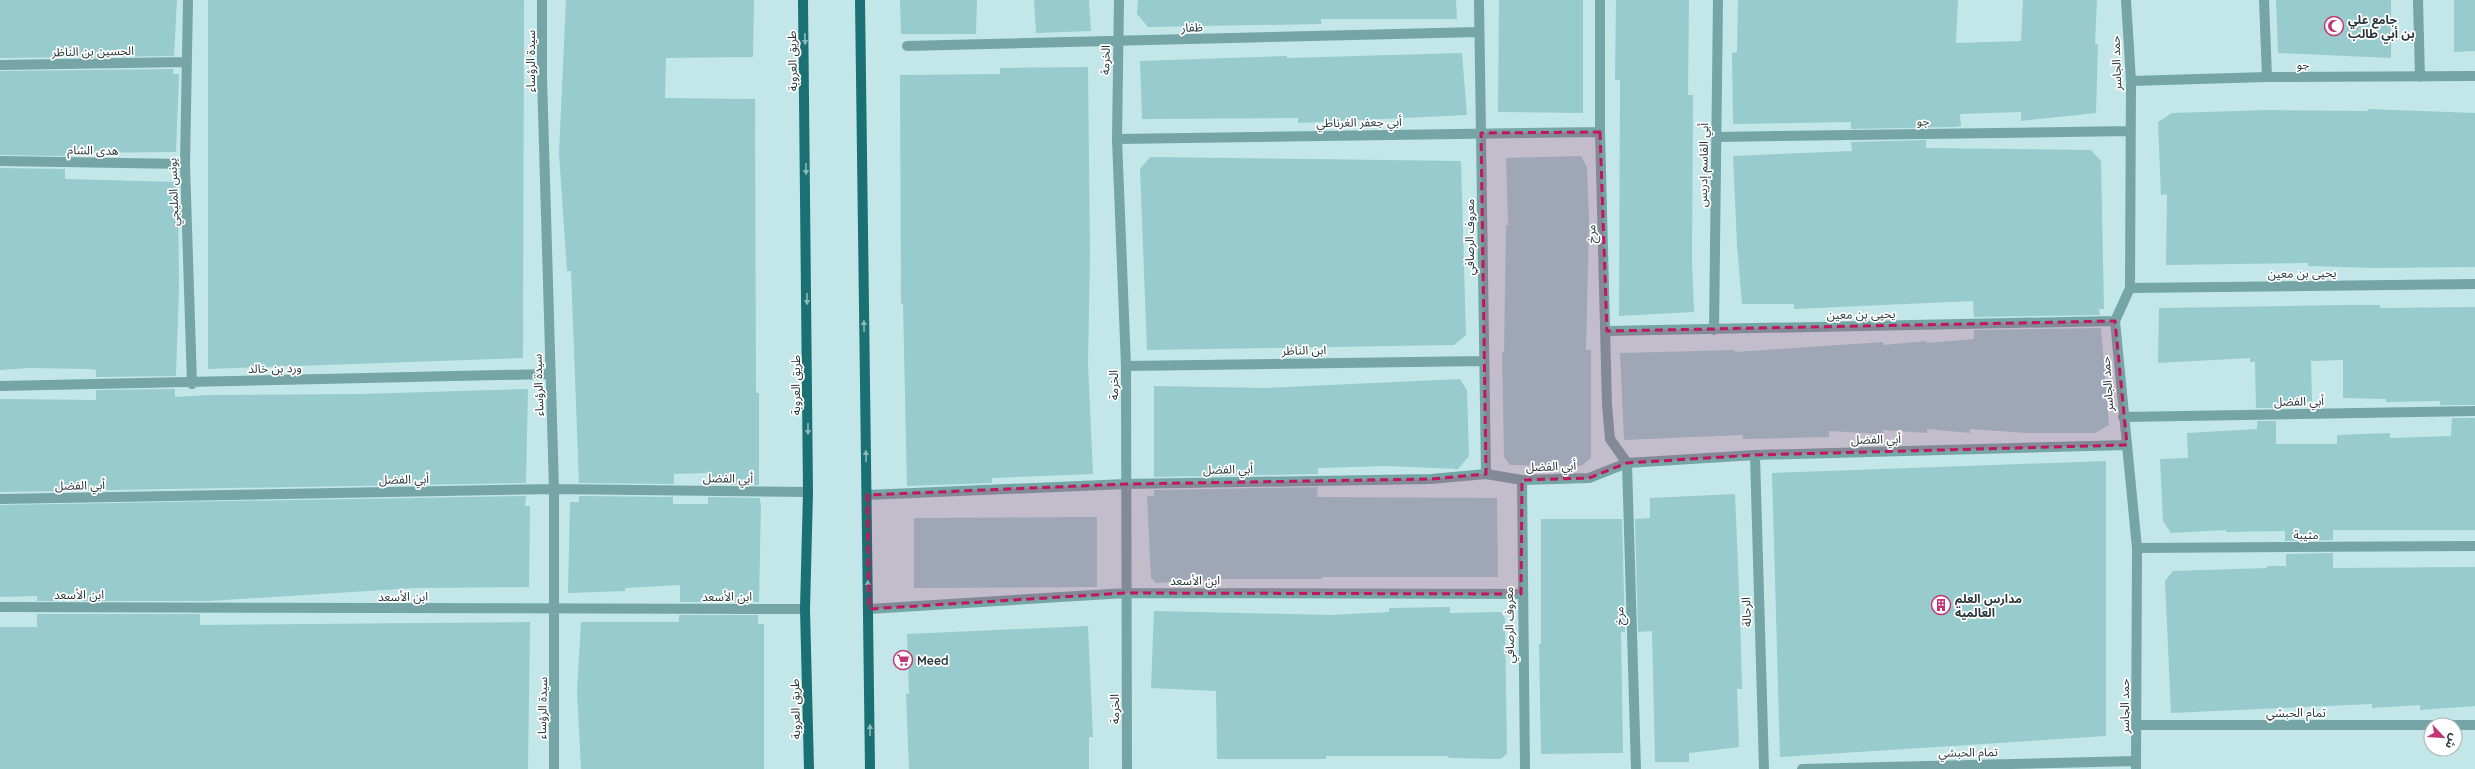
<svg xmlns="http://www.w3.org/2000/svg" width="2475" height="769" font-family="Quicksand,'Noto Sans Arabic',sans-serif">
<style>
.building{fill:#97cbcd}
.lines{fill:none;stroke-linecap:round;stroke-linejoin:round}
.minor{stroke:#75a5a6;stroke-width:10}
.major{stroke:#1a7073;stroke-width:10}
.oneway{fill:#8cb8b9}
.marked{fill:#c2185b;fill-opacity:0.2;stroke:#c2185b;stroke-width:3;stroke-dasharray:8 5;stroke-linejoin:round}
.labels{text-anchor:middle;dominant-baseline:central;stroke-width:3.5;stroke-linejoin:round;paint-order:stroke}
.poi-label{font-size:12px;font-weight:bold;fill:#293738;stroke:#fff;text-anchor:start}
.street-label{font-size:12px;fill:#293738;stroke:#fff}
</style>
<rect width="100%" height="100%" fill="#c3e7e8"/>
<path class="building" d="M0 0H177L174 56 0 58Z
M208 0H524L523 358 208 369Z
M566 0H754L753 57 666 58 665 98 755 99 756 393H759V485L708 484V473L674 474V484L579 483 571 271H567L559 153Z
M900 0H977L976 34H901Z
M1034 0H1089L1091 31 1036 33Z
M1138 0H1456L1457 19H1321V24L1148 27 1137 14Z
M1499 0H1583V113L1498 112Z
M1616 0H1689L1688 95H1693L1692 261 1694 312 1619 316 1620 80H1615Z
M1738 0H1958L1956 43 2021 41 2023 0H2097L2095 44H2098L2096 113 2021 121V112L1960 114 1961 126 1954 127 1851 129V122L1733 124 1732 53 1737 52Z
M2276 0H2391V58L2278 53Z
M2454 0H2475V51L2454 52Z
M1462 53 1467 115 1298 123V118L1142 119 1140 61 1287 56V58Z
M1088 67 1090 254 1088 364 1093 474 992 478V483L907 486 903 304H901L900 75 1000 74V68Z
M173 69V74H179L176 152 65 153V156L0 155V71Z
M2368 109 2475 113V267L2376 268 2308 266V263L2166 265 2167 194 2161 195 2158 122 2172 113 2269 110 2368 111Z
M1926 140V148L2091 150 2101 161 2104 309H2099L2100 315 1974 317 1973 301 1794 309V304H1742L1737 245 1733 156 1852 151 1851 142Z
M1581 156 1587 167 1589 221 1586 350H1591V458L1581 466 1510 465 1504 457 1502 352H1504L1506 225H1508L1506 158Z
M1150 157 1461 161 1466 335 1454 345 1147 350 1140 169Z
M0 168 65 169V179L178 182 179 289 176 376 96 377V370L89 369 29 368 0 370Z
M2343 305H2380V308L2475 307V405H2440V401L2386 402V399L2343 398V360L2311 361 2312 402 2276 403V408H2256L2255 362H2250V358L2158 363 2159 308Z
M2101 328 2109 425 2095 433H2026L1970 429V433L1927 429V433L1883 430V434L1829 431V437L1743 439V435L1624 440 1620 353 1735 350V352L1883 342V345L1926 341V343L1974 339V330Z
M1460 379 1467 390 1469 456 1458 469 1388 466 1318 468V474L1154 477V386L1267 388Z
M175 389V397L208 395 361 394 528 389 526 483 0 492V399L96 400V390Z
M2452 418H2475V530H2333V540L2285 541V531L2226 532V530L2171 533 2163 521 2160 459 2188 458 2187 433 2257 429V421H2276V444H2337V435L2390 433V438L2451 436Z
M2106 461V736L1780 757 1772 473Z
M1318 487 1317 497 1497 498 1498 577H1322V579H1217L1156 583 1151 578 1147 496H1154V490Z
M1735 494 1740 613 1742 689H1737L1739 747 1689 753V762H1655L1652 631 1638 632 1635 519 1650 518V498Z
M526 496 525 506H530L529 587 415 588 209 601H37V596L0 597V505Z
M579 496 673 497V504H708V497L760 498V503L761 502 759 602H680V585L625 588V591L568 593 570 502H579Z
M1097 517V587L914 588V518Z
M1541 519H1622L1625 632H1621L1623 753 1541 754 1539 644H1541Z
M2333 553V568L2475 567V706L2420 710V705L2372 708V704L2171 713 2165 581 2173 571 2267 568V566H2286V554Z
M1450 607V613L1501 612 1505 619 1507 754 1500 759 1449 758 1448 756H1326V759H1217L1216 691 1151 688 1154 611 1331 615 1389 612V608Z
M37 614H200V625L530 622 528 769H0V627H37Z
M679 615H758V624H764V769H581L577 691 581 622H679Z
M1088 626 1093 737H1089V769H909L906 694H909L907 634Z"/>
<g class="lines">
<path class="minor" d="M188 0 185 164 192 384
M542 0V77L554 489V769
M1119 0 1117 139 1126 366 1127 769
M1479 0 1486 474
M1600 0V132L1607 405 1610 439 1627 463 1636 769
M2126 0 2131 81 2130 288 2115 321 2137 548 2136 769
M2264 0 2267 77
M2418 0 2420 77
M907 46 1478 32
M0 65 186 62
M2131 81 2267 77 2475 76
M1716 137 2130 131
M1117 139 1600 132
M0 161 185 164
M2130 288 2475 284
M1714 330 1718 0
M1607 331 2115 321
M1126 366 1483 361
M0 386 550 374
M2123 417 2475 411
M1755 455 1764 769
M1522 480 1525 769
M867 495 1126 484 1431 479 1486 474 1522 480 1589 478 1627 463 1755 455 2127 445
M0 499 554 489 808 492
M2137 548 2475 546
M0 607 805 609
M869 609 1126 593 1521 594
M2137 725H2431
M2455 725H2475
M1802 769 2136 761"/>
<path class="major" d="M803 0 808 492 805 609 809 769
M860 0 870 769"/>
</g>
<defs><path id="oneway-solid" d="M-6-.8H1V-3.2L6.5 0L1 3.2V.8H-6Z"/></defs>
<g class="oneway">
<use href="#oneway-solid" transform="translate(805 39) rotate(88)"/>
<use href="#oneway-solid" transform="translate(806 169) rotate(90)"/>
<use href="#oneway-solid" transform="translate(807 299) rotate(90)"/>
<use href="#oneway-solid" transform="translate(864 326) rotate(-91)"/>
<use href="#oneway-solid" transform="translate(808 429) rotate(90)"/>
<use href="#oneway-solid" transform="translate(866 456) rotate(-91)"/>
<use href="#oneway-solid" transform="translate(868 586) rotate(-91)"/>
<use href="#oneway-solid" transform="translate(870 730) rotate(-90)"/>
</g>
<path class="marked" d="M1600 132 1607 331 2115 321 2127 445 1755 455 1627 463 1589 478 1522 480 1521 594 1126 593 869 609 867 495 1126 484 1431 479 1486 474 1481 133Z"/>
<defs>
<g id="mosque-ring" transform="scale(1)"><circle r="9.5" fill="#fff" stroke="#c03774" stroke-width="1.5"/><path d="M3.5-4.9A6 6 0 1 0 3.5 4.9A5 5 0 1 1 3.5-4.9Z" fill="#c03774"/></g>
<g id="building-ring" transform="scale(1)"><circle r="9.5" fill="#fff" stroke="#c03774" stroke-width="1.5"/><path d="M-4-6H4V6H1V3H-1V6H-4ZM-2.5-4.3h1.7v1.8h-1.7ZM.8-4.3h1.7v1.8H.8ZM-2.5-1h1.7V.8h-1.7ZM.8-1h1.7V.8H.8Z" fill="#c03774"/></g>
<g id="supermarket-ring" transform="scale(1)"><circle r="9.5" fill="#fff" stroke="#c03774" stroke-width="1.5"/><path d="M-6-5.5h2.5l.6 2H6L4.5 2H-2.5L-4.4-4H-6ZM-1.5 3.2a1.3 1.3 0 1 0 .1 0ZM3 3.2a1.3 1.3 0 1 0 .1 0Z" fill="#c03774"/></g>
</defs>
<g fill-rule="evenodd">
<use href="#mosque-ring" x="2334" y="26"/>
<use href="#building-ring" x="1941" y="605"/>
<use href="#supermarket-ring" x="903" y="660"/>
</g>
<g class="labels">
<g class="poi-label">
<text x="2348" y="19">جامع علي<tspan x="2348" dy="14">بن أبي طالب</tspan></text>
<text x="1955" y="598">مدارس العلم<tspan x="1955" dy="14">العالمية</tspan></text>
<text x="917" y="660">Meed</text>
</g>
<g class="street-label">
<text transform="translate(1192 27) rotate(-2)">ظفار</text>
<text transform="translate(93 51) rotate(-1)">الحسين بن الناظر</text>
<text transform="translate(1105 60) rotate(-89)">الخرمة</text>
<text transform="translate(530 61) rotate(-90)">سيدة الرؤساء</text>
<text transform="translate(792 61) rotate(-91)">طريق العروبة</text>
<text transform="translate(2116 63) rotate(-92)">حمد الجاسر</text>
<text x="2303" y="64">جو</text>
<text transform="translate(1923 121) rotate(-1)">جو</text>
<text transform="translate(1359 122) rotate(-1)">أبي جعفر الغرناطي</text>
<text transform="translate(93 150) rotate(1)">هدى الشام</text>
<text transform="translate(1703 165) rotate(-89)">أبي القاسم إدريس</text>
<text transform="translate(173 192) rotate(-92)">يونس المليجي</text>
<text transform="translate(1591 234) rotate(-92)">مرخ</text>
<text transform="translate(1469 237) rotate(-90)">معروف الرصافي</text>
<text transform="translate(2302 273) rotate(-1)">يحيى بن معين</text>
<text transform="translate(1861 314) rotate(-1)">يحيى بن معين</text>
<text transform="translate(1304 350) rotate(-1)">ابن الناظر</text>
<text transform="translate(275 368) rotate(-1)">ورد بن خالد</text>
<text transform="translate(2107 384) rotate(-94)">حمد الجاسر</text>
<text transform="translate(538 385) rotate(-92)">سيدة الرؤساء</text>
<text transform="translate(795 385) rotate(-90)">طريق العروبة</text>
<text transform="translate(1113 385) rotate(-90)">الخرمة</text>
<text transform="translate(2299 401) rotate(-1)">أبي الفضل</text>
<text transform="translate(1876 439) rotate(-1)">أبي الفضل</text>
<text transform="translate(1551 466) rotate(-2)">أبي الفضل</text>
<text transform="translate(1228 469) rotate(-1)">أبي الفضل</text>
<text transform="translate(728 478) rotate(1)">أبي الفضل</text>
<text transform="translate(404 479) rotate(-1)">أبي الفضل</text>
<text transform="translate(80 485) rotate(-1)">أبي الفضل</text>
<text x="2306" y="534">مثيبة</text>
<text x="1195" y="580">ابن الأسعد</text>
<text x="79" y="594">ابن الأسعد</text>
<text x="403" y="596">ابن الأسعد</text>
<text x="727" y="596">ابن الأسعد</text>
<text transform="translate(1746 612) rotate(-92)">الرحالة</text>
<text transform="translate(1619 616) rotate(-92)">مرخ</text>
<text transform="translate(1509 625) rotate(-91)">معروف الرصافي</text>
<text transform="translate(2124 706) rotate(-90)">حمد الجاسر</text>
<text transform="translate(542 708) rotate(-89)">سيدة الرؤساء</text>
<text transform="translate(795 709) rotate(-91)">طريق العروبة</text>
<text transform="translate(1114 709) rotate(-90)">الخرمة</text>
<text x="2296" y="712">تمام الحبشي</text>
<text transform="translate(1968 752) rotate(-1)">تمام الحبشي</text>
</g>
</g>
<g transform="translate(2443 737) rotate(115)"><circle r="19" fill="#ffffff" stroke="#a9afaf"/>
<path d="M0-3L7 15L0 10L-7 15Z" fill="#c03774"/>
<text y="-6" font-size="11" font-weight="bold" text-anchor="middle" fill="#293738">ش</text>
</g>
</svg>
